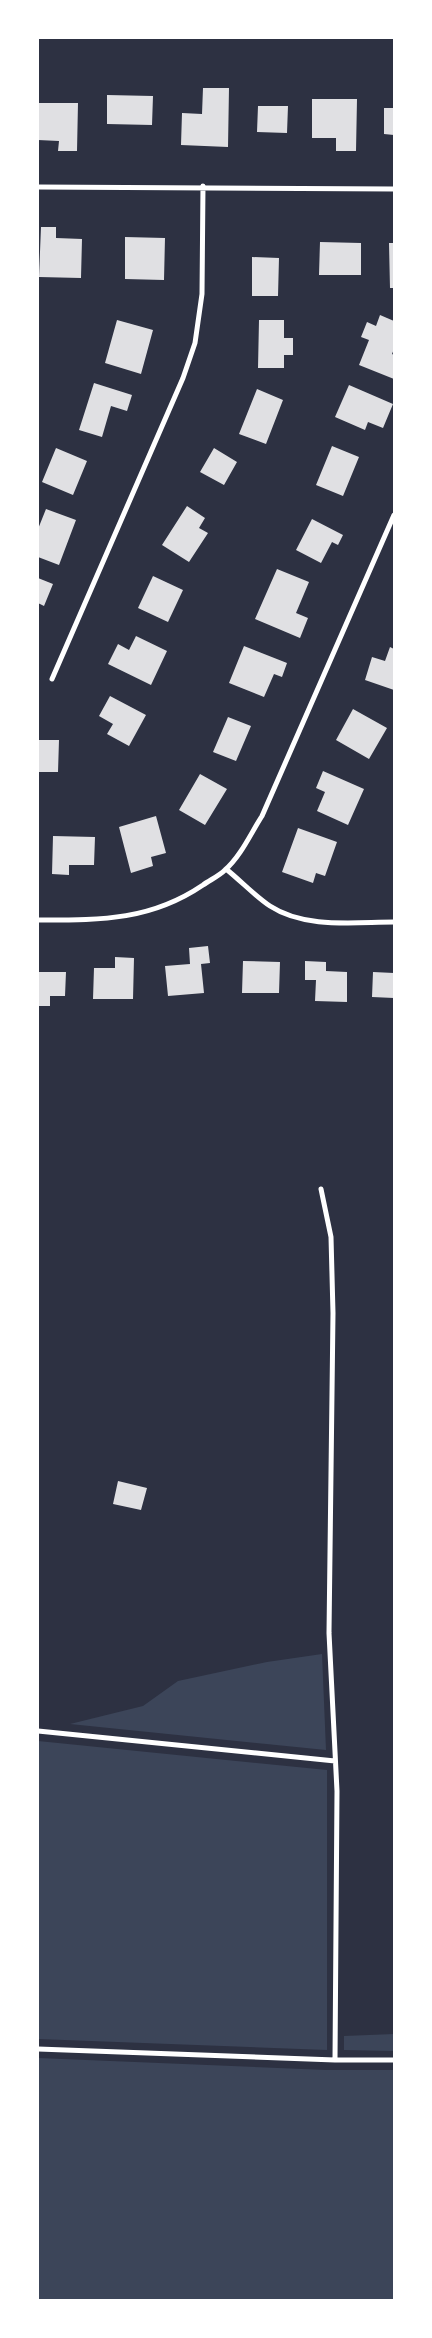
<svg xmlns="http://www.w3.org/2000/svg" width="432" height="2338" font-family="'Alegreya Sans',sans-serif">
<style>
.green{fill:#3c4559}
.building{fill:#e0e0e3}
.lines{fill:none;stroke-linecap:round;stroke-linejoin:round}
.minor{stroke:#fff;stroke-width:5}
</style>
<rect width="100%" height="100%" fill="#2d3142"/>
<path class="green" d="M322 1654 326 1750 70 1724 143 1706 178 1681 267 1662Z
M38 1741 327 1770V2050L38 2039Z
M394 2034V2051L344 2050V2036Z
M38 2058 326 2070H394V2300H38Z"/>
<path class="building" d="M203 88H229L228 147 181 145 182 113 202 114Z
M107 95 153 96 152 125 107 124Z
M312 99H357L356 151H336V138H312Z
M38 103H78L77 151H58L59 141 38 140Z
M258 106H288L287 133 257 132Z
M384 108H394V135L384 134Z
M41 227H56V238L82 239 81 278 39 277Z
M125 237 165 238 164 280 125 279Z
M320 242 361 243V275H319Z
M389 243H394V288H390Z
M252 257 279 258 278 296H252Z
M380 315 394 321V349L392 354 394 355V379L359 365 369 340 361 337 367 322 376 326Z
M117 320 153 330 141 374 105 363Z
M259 320H284V338H293V355H284V368H258Z
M94 383 132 395 127 411 111 406 102 437 79 430Z
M349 385 393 404 383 428 368 422 365 430 335 417Z
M257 389 283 400 266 444 239 434Z
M332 446 359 457 343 496 316 485Z
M56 448 87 461 73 495 42 482Z
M214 448 237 462 224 485 200 472Z
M187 506 205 518 199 528 208 533 189 562 162 545Z
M46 509 76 520 59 565 38 557V529Z
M312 519 343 535 338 545 332 542 321 563 296 550Z
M277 569 309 582 296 613 308 618 300 638 255 619Z
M153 576 183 590 168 622 138 608Z
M38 578 53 584 44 606 38 603Z
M136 636 167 651 151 685 108 664 118 644 129 650Z
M244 646 287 663 282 677 274 674 264 697 229 683Z
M390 647 394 649V690L365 680 372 657 385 661Z
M110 696 146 715 129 746 107 734 113 724 99 716Z
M353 709 387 728 369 759 336 740Z
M228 717 251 726 236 761 213 752Z
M38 740H59L58 772H38Z
M323 771 364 789 348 825 317 811 325 792 316 788Z
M200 774 227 789 205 825 179 810Z
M156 816 166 853 151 857 153 866 131 873 119 827Z
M298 828 337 842 325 876 316 873 313 883 282 872Z
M53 836 95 837 94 865H69V875L52 874Z
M208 946 210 963 201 964 204 993 168 996 165 966 190 964 189 948Z
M115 957 134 958 133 999H93L94 968H115Z
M243 961 280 962 279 993H242Z
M305 961 326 962V971L347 972V1002L315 1001 316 980H305Z
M38 972H66L65 996H50V1006H38Z
M373 972 394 973V998L372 997Z
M118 1481 147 1488 141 1510 113 1504Z"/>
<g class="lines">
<path class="minor" d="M38 187 394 189
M52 679 183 378 195 343 202 294 203 186
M226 869C241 881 255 896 270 906 305 929 355 922 394 922
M38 920C100 920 150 921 203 885 210 880 219 876 225 870 241 856 251 833 262 816L394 515
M321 1189 331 1237 333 1313 329 1633 337 1791 335 2060
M38 1731 335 1761
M38 2049 335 2060H394"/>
</g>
<rect width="432" height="2338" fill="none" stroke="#ffffff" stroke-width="78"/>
</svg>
